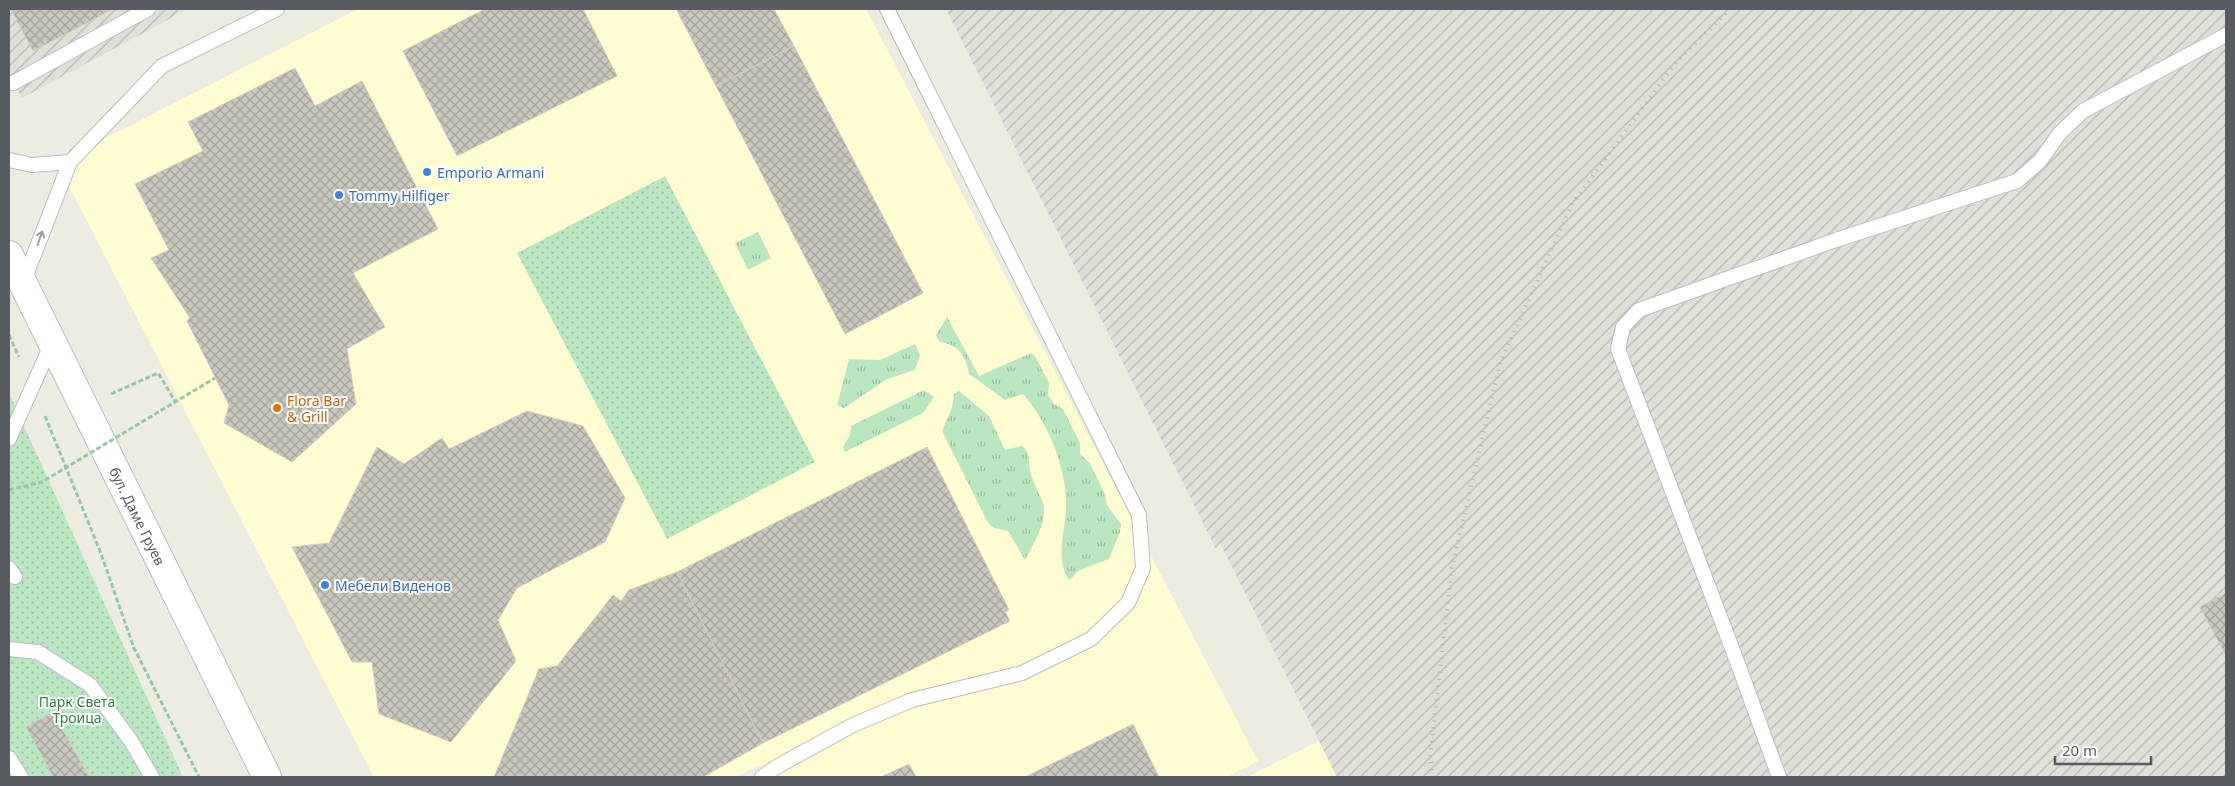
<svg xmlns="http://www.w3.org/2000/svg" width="2235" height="786" font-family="'Noto Sans',sans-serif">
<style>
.commercial{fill:#fffcd2}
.industrial{fill:url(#industrial-furrows)}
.grass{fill:url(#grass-tufts)}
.park{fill:url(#park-dots)}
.building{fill:url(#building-cross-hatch);stroke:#d1cfbe}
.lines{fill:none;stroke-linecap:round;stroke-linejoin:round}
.service-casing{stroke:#bbbcc3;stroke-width:16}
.secondary-casing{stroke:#bbbdc5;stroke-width:30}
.path{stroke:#93c7aa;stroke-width:3;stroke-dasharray:5 2.5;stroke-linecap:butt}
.service{stroke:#fff;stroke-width:14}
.secondary{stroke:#fff;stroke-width:28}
.rail{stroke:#b4b4b5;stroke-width:4;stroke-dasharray:1 6;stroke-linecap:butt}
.path-bridge{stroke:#93c7aa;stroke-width:3;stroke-dasharray:5 2.5;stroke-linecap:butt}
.oneway{stroke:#9b9da1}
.shop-dot{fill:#3f7fe0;stroke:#fff;stroke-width:2}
.food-dot{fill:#e8710a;stroke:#fff;stroke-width:2}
.labels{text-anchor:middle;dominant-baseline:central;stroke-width:4;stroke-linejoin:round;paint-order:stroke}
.shop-label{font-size:14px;fill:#366cbe;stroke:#fff;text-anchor:start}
.food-label{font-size:14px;fill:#c56008;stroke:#fff;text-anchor:start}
.street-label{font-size:14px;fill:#595b62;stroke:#fff}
.park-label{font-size:14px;fill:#2f8241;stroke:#fff}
</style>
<defs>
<pattern id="industrial-furrows" width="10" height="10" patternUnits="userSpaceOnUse" patternTransform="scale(1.25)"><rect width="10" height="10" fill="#e0dfd8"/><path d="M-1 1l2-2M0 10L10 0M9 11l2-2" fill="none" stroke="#b9b8b3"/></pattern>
<pattern id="grass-tufts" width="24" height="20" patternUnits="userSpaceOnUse" patternTransform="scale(1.25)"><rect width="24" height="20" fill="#bae6c2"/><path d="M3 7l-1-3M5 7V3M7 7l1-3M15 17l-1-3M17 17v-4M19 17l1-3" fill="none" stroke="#9abda1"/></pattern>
<pattern id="park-dots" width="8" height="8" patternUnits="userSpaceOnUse" patternTransform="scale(1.25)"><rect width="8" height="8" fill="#bae6c2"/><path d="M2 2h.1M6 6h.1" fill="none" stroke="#9abda1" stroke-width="1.8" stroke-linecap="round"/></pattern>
<pattern id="building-cross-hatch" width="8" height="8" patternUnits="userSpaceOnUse" patternTransform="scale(1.25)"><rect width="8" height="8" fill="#c8c6bd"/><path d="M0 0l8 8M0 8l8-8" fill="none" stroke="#a5a49d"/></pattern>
</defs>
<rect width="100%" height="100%" fill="#edece0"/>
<path class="commercial" d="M358 9H866L1258 761 1227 777H768L760 765 735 777H374L57 163Z
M1319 741 1337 777H1247Z"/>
<path class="industrial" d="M9 9H188L22 98 9 73Z
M946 9H2226V777H1337L1220 543 1216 549Z"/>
<path class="grass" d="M758 232 771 258 748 270 735 243Z
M947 317 979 376 1031 353 1035 356 1049 383 1048 395 1054 404 1063 409 1080 443V454L1090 463 1104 492 1107 505 1121 524 1120 532 1109 559 1078 571 1071 579H1068C1056 557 1064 534 1066 511 1068 470 1049 424 1023 394L1005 400 969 374C966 356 959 345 940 342L936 335Z
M915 344 920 355 915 370 887 379 844 408 837 405 849 359 880 360Z
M924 390 934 397 923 413 845 452 843 447 850 435 851 426Z
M959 391 989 416 1005 450 1022 446C1031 452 1028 461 1030 471 1033 482 1037 490 1042 500 1050 518 1033 545 1025 560L1008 531 994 528 988 523 942 431 952 408 954 394Z"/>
<path class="park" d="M665 176 815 462 667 539 517 253Z
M9 393 183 777H9Z"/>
<path class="building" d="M11 9H113L33 51Z
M485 9H583L617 76 457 156 403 51Z
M676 9H774L794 46 716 86Z
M794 46 923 293 845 334 716 86Z
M295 68 315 106 362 81 438 229 353 273 385 327 347 349 356 404 292 462 224 423 229 405 187 321 190 318 151 258 169 250 135 184 203 151 188 122Z
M527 411 583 426 625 498 605 542 517 588 498 620 516 661 451 742 379 714 372 662H352L292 547 329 543 377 447 404 464 442 438 449 449Z
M927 447 1009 610 1005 612 1010 621 763 743 677 572Z
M677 572 763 743 703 777H494L539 669 557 666 613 595 621 601 629 590Z
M2226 593V656L2200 607Z
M53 712 89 777H53L26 727Z
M1133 724 1159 777H1025Z
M909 764 916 777H881Z"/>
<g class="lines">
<g class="service-casing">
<path id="service" d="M13 83 148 9
M9 160 32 165 70 162 23 283
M70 162 162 66 277 9
M9 439 52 343
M9 568 15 577
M9 649 38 652 90 685 131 741 152 777
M9 758 21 777
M762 777 778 766 853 725 912 700 1022 673 1091 639 1128 603 1143 568 1139 515 887 9
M1779 777 1738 664 1618 349 1623 327 1639 310 1836 240 2017 181 2039 162 2060 133 2083 111 2226 35"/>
</g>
<g class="secondary-casing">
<g id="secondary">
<path id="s1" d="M9 255 267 777"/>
</g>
</g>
<path class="path" d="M9 335 19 357
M111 394 158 373 175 401
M45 416 100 551 134 648 199 777"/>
<use href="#service" class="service"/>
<use href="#secondary" class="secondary"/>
<path class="rail" d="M1433 777 1430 757 1452 568 1500 363 1572 204 1677 61 1730 9"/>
<path class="path-bridge" d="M9 490 42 482 215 378"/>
</g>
<defs><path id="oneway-shaft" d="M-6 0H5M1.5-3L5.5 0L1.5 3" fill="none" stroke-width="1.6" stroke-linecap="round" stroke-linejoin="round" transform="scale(1.25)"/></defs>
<use class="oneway" href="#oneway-shaft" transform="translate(40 238) rotate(-70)"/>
<g class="shop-dot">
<circle cx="427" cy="172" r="5"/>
<circle cx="339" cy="195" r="5"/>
<circle cx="325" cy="585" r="5"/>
</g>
<circle class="food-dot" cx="277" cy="408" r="5"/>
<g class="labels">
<g class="shop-label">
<text x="437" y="172">Emporio Armani</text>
<text x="349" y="195">Tommy Hilfiger</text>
<text x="335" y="585">Мебели Виденов</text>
</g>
<g class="food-label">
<text x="287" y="400">Flora Bar<tspan x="287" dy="16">&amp; Grill</tspan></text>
</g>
<g class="street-label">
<text stroke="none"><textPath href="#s1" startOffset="291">бул. Даме Груев</textPath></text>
</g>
<g class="park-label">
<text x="77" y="701">Парк Света<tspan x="77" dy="16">Троица</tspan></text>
</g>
</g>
<rect width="2235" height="786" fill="none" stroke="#595b62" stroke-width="20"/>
<path d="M2055 756v8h96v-8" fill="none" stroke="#595b62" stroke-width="2.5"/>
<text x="2062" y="756" font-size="15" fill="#595b62" stroke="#ffffff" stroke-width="4" paint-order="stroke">20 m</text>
</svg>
